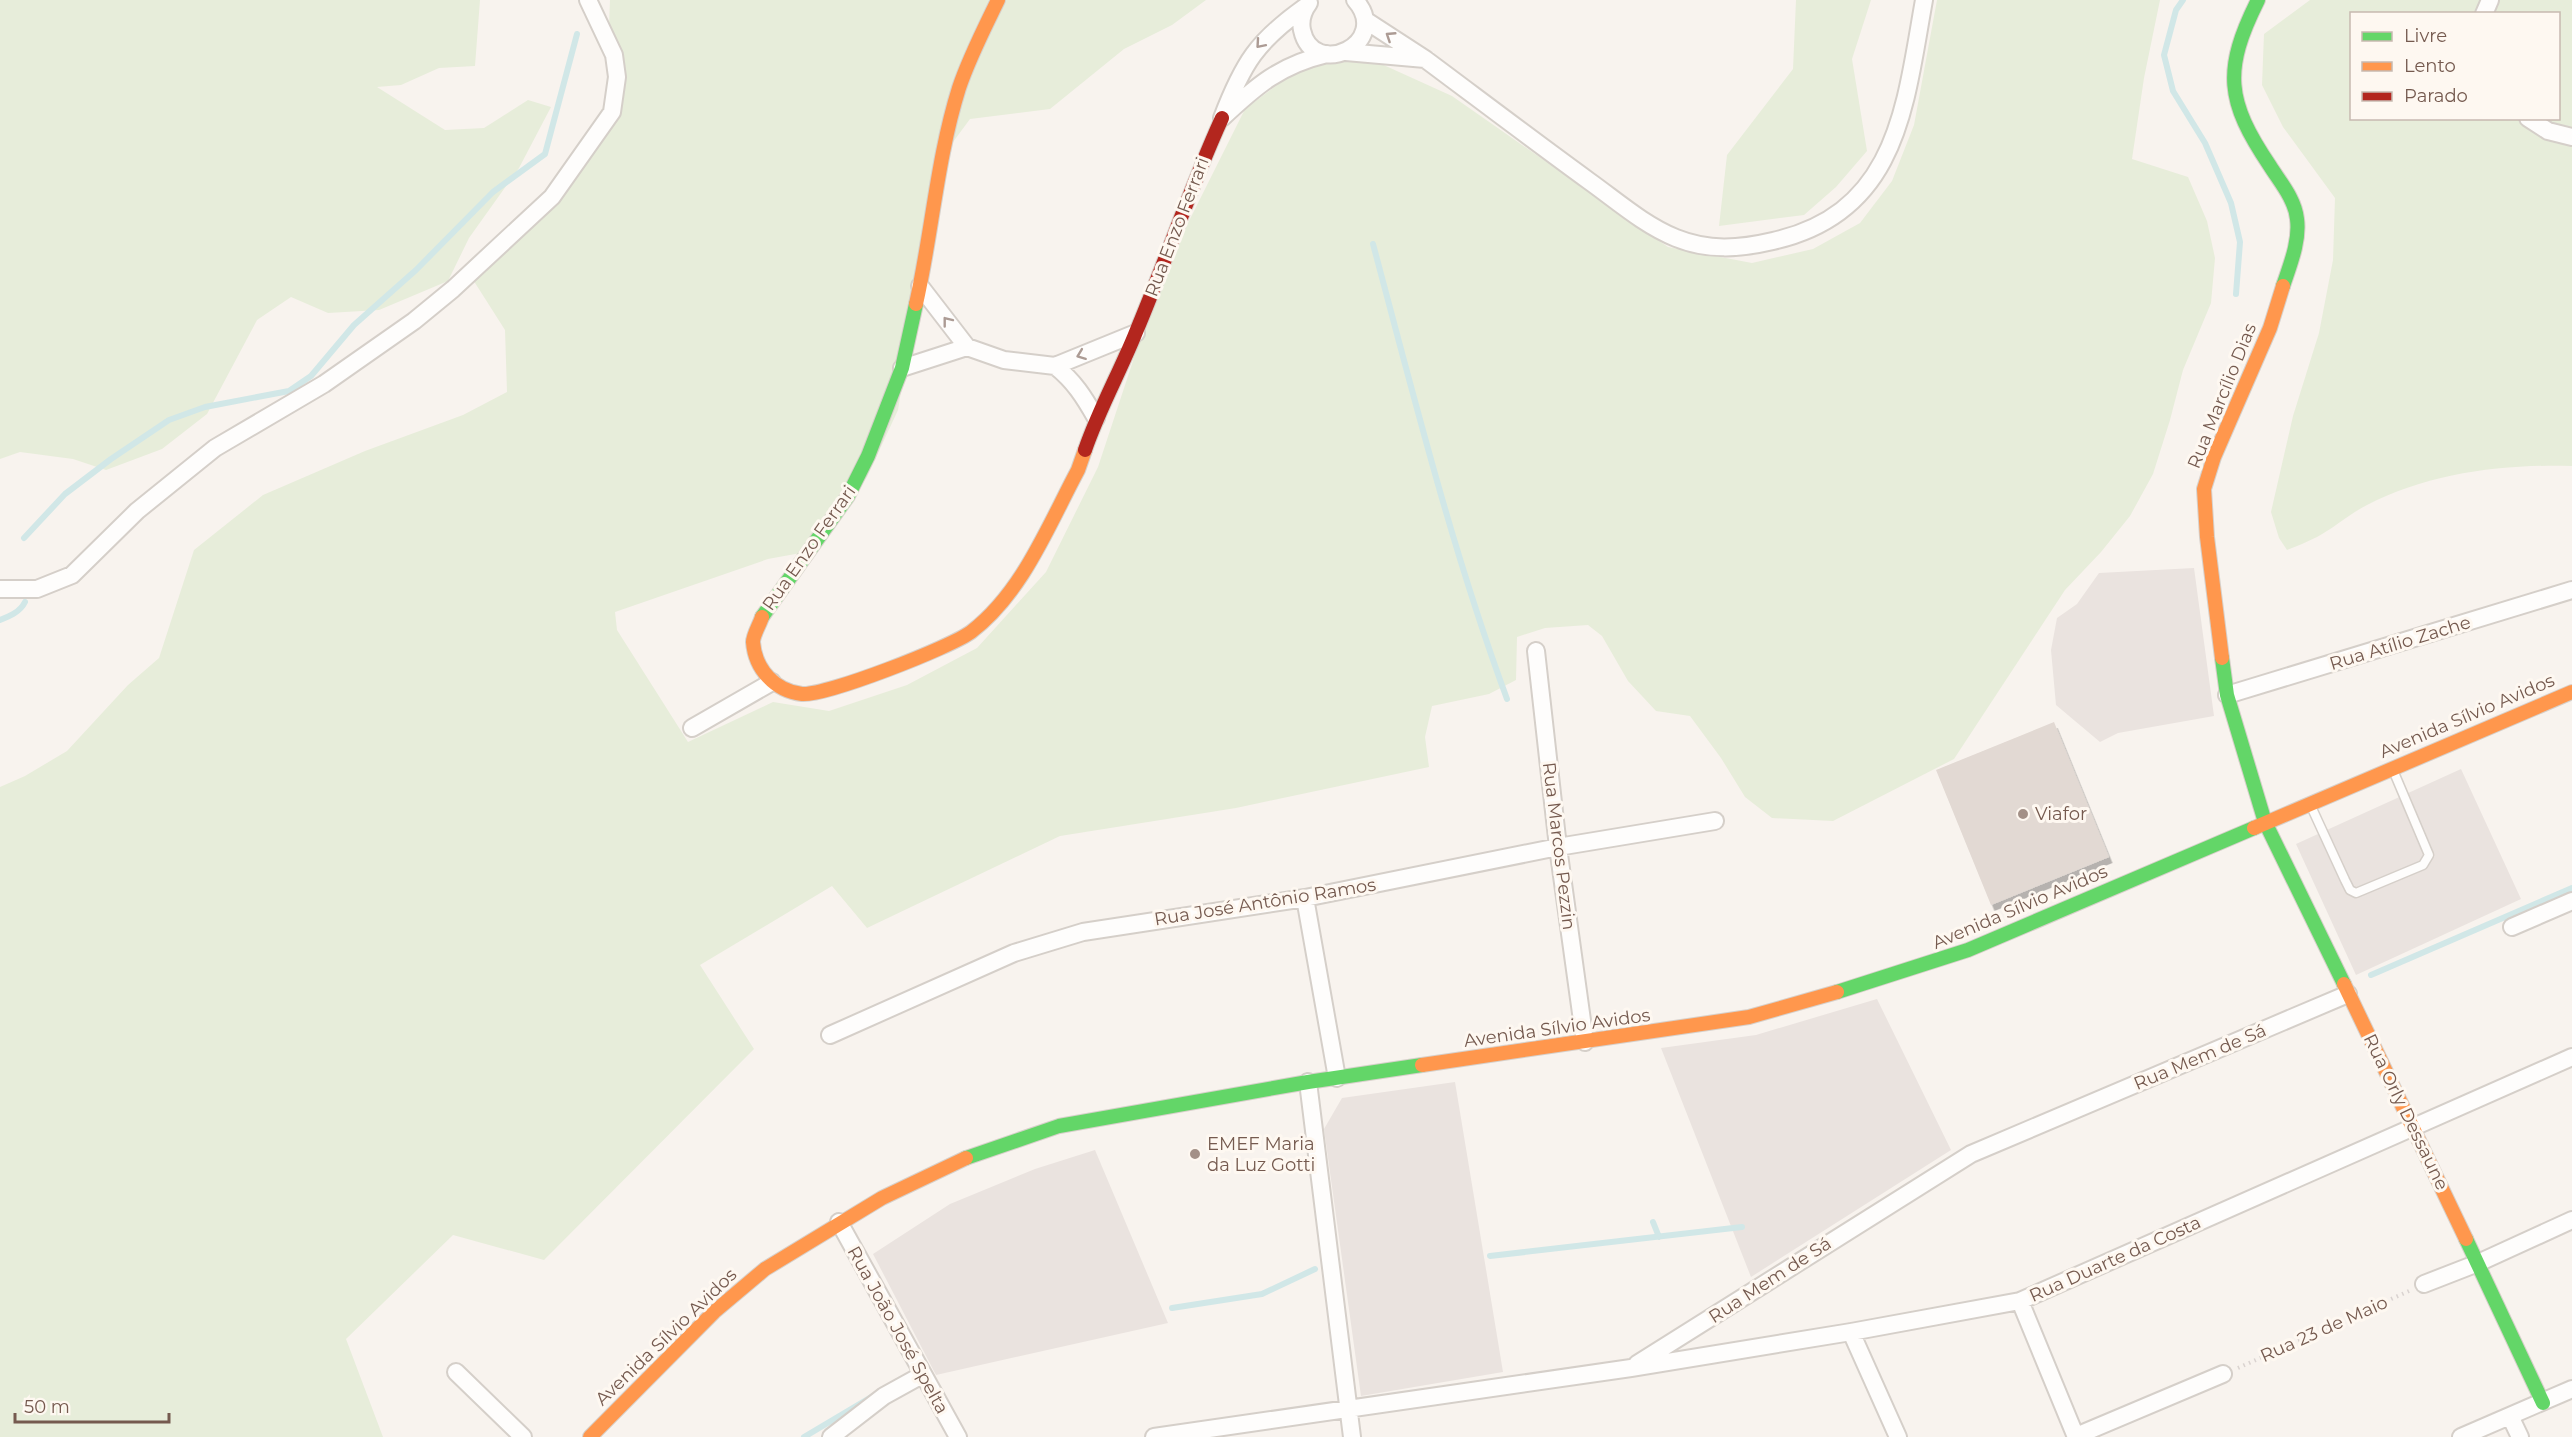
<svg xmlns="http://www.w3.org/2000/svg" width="2572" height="1437" font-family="Montserrat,sans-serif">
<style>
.industrial{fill:#eae3df}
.green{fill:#e7edda;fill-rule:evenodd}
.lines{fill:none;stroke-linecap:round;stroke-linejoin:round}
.stream{stroke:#d1e7e7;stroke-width:6}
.building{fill:#e2d9d3;filter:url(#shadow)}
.lane-casing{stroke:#d5cfc9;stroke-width:11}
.street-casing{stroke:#d5cfc9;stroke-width:20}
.fast-casing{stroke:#d7d0ca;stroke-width:16}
.slow-casing{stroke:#d7d0ca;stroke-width:16}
.jam-casing{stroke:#d7d0ca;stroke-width:16}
.path{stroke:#dad3d0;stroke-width:4;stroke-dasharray:1.5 4.5;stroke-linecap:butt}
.lane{stroke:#fefdfc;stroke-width:8}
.street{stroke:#fefdfc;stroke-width:16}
.fast{stroke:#63d668;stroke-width:14}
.slow{stroke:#ff974d;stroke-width:14}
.jam{stroke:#b3261e;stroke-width:14}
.oneway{stroke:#ac9b94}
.poi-dot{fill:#a39087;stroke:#fef8f1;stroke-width:2}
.labels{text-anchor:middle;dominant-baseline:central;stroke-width:6;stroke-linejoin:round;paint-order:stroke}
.street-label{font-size:18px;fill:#755a4f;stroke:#fef8f1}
.poi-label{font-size:18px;fill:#755a4f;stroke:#fef8f1;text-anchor:start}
</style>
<defs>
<filter id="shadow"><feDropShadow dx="3.5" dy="6" stdDeviation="0" flood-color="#0004"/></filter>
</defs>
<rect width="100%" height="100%" fill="#f8f3ee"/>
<path class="industrial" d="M2194 568 2214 716 2118 733 2100 742 2056 705 2051 650 2057 618 2077 604 2099 573Z
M2461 769 2521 899 2356 975 2296 844Z
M1877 999 1951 1150 1751 1277 1661 1048 1756 1035Z
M1455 1082 1503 1372 1361 1396 1324 1129 1342 1098Z
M1095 1150 1168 1323 936 1375 873 1254 950 1204 1035 1169Z"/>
<path class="green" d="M0 0H480L475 66 439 68 401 85 377 87 445 130 484 128 528 100 551 107 519 168 469 238 448 281 379 310 328 313 291 297 257 320 207 414 162 449 106 470 73 459 20 452 0 459Z
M610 0H1206L1172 25 1124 49 1050 109 970 119 939 161 898 410 867 477 817 550 768 559 615 612 617 630 688 742 773 702 829 711 907 685 977 648 1046 572 1098 467 1160 279 1245 109 1301 67 1366 57 1452 96 1668 247 1752 263 1813 249 1860 223 1892 181 1914 125 1937 0H2160L2144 78 2132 159 2188 177 2207 221 2215 258 2211 303 2183 370 2170 420 2153 474 2130 516 2101 552 2065 590 1954 759 1833 821 1772 818 1745 797 1721 758 1690 716 1656 711 1628 681 1602 636 1588 625 1545 628 1517 637 1516 680 1489 694 1432 706 1425 737 1429 767 1236 808 1060 836 867 928 832 886 700 965 754 1049 544 1260 453 1235 346 1339 383 1437H0V787L25 776 67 751 128 685 159 658 194 550 263 495 365 451 463 415 507 392 505 330 470 275 496 255 558 177 606 103Z
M1796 0H1871L1852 59 1867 151 1836 187 1804 215 1719 226 1727 155 1793 69Z
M2310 0H2572V466C2503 464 2429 473 2367 505 2349 514 2334 528 2317 537 2307 542 2297 546 2287 550L2279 538 2271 512 2293 416 2319 333 2333 260 2335 198 2283 127 2262 85 2264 34ZM2352 14H2558V118H2352Z"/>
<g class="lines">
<path class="stream" d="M2183 0 2176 10 2164 55 2173 91 2205 143 2231 203 2240 242 2236 294
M1373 244C1414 397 1452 550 1507 699
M24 538 65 494 111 459 169 420 205 407 289 391 311 376 354 325 416 270 493 192 545 154 577 34
M0 620C10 616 20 612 25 602
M2371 975 2572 888
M1653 1222 1659 1237
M1490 1256 1742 1227
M1172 1308 1262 1294 1315 1269
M804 1437 873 1396"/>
</g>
<path class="building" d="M2054 722 2109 857 1991 905 1936 770Z"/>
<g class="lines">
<g class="lane-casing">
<path id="lane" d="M2310 804 2345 880 2350 890 2356 893 2423 865 2429 855 2393 770"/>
</g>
<g class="street-casing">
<path id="street" d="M1309 3C1303 11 1300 20 1302 30 1313 81 1393 43 1355 0
M1305 7C1257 41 1243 63 1222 118 1256 86 1280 65 1327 54
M2484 14 2490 0
M1346 52 1425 59 1365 20
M1425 59C1480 100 1534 141 1589 181 1617 201 1644 225 1676 238 1708 251 1739 249 1773 241 1898 213 1905 106 1924 0
M2528 118 2548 131 2572 137
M967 347 1004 360 1055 366
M902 368 967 347 920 286
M1096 418C1084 397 1074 381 1055 366L1136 333
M0 589H37L72 575 137 511 215 448 324 384 414 321 453 289 552 197 612 112 617 77 614 55 588 0
M1536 651 1558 847 1585 1042
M2227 695 2572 590
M692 728 772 682
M1305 898 1337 1078
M2512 927 2572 901
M830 1035 1014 953 1083 932 1305 898 1558 847 1715 821
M1308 1082 1352 1437
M839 1222 958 1437
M2424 1284 2478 1263 2572 1220
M2020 1301 2076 1437
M1851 1332 1898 1437
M1637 1364 1971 1154 2348 994
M456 1372 523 1437
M2510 1416 2520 1437
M2076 1436 2223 1374
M831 1437 884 1396 922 1375
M1154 1437 1631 1368 1851 1332 2020 1301 2572 1057
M2461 1437 2572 1389"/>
</g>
<g class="fast-casing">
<path id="fast" d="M2258 0C2223 70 2226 101 2270 166 2280 182 2295 199 2297 219 2300 241 2290 265 2283 286
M762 617 848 496 868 456 902 368 916 304
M2222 658 2227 695 2265 822 2344 984
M1837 992 1968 950 2254 828
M966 1158 1059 1126 1308 1082 1422 1065
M2466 1239 2543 1403"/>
</g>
<g class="slow-casing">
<path id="slow" d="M916 304C932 233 937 158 959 88 969 58 984 29 998 0
M762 617C760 624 753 635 753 642 755 669 775 691 802 694 826 696 951 647 971 632 1023 592 1048 526 1078 470L1085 450
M2222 658 2207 537 2204 489 2214 457 2270 328 2283 286
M2254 828 2572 692
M2344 984 2466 1239
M1422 1065 1749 1017 1837 992
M590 1437 714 1312 765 1269 882 1198 966 1158"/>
</g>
<g class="jam-casing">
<path id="jam" d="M1085 450C1099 409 1120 372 1136 332 1166 261 1190 188 1222 118"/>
</g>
<path class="path" d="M2238 1368 2409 1291"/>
<use href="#lane" class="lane"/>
<use href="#street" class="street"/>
<use href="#fast" class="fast"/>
<use href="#slow" class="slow"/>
<use href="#jam" class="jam"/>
</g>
<defs><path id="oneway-chevron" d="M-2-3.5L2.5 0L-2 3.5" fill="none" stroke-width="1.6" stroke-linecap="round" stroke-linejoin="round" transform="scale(1.5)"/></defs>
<g class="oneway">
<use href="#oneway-chevron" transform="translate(1390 36) rotate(-147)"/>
<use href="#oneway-chevron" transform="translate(1260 44) rotate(131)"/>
<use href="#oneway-chevron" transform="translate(947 321) rotate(-128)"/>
<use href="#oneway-chevron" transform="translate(1081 355) rotate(159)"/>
</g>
<g class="poi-dot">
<circle cx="2023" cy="814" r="6"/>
<circle cx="1195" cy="1154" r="6"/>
</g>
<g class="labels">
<g class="street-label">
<text transform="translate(1177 227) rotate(-69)">Rua Enzo Ferrari</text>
<text transform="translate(2222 396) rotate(-68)">Rua Marcílio Dias</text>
<text transform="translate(809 548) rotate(-55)">Rua Enzo Ferrari</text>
<text transform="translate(2400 643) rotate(-17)">Rua Atílio Zache</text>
<text transform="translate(2467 716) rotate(-23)">Avenida Sílvio Avidos</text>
<text transform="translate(1559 846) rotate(83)">Rua Marcos Pezzin</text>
<text transform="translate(1265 902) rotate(-9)">Rua José Antônio Ramos</text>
<text transform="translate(2020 907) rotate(-23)">Avenida Sílvio Avidos</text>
<text transform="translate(1557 1028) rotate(-8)">Avenida Sílvio Avidos</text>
<text transform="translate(2200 1057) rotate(-23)">Rua Mem de Sá</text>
<text transform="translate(2406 1112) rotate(64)">Rua Orly Dessaune</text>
<text transform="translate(2115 1259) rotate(-24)">Rua Duarte da Costa</text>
<text transform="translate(1770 1280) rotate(-33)">Rua Mem de Sá</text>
<text transform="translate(2324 1329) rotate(-24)">Rua 23 de Maio</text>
<text transform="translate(898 1330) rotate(61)">Rua João José Spelta</text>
<text transform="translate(666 1337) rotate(-44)">Avenida Sílvio Avidos</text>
</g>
<g class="poi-label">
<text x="2035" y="814">Viafor</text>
<text x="1207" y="1144">EMEF Maria<tspan x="1207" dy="21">da Luz Gotti</tspan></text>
</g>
</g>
<rect x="2350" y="12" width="210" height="108" fill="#fef8f1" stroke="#c7b9b0" stroke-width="1.5"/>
<rect x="2362" y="32" width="30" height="9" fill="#63d668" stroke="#c7b9b0" stroke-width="1.5"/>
<text x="2404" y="42" font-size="18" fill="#755a4f">Livre</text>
<rect x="2362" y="62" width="30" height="9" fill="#ff974d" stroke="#c7b9b0" stroke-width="1.5"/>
<text x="2404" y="72" font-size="18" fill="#755a4f">Lento</text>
<rect x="2362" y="92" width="30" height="9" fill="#b3261e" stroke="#c7b9b0" stroke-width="1.5"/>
<text x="2404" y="102" font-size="18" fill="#755a4f">Parado</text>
<path d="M15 1413v9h154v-9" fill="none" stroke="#755a4f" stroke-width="3"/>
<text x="24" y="1413" font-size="18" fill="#755a4f" stroke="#fef8f1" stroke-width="4.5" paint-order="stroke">50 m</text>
</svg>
